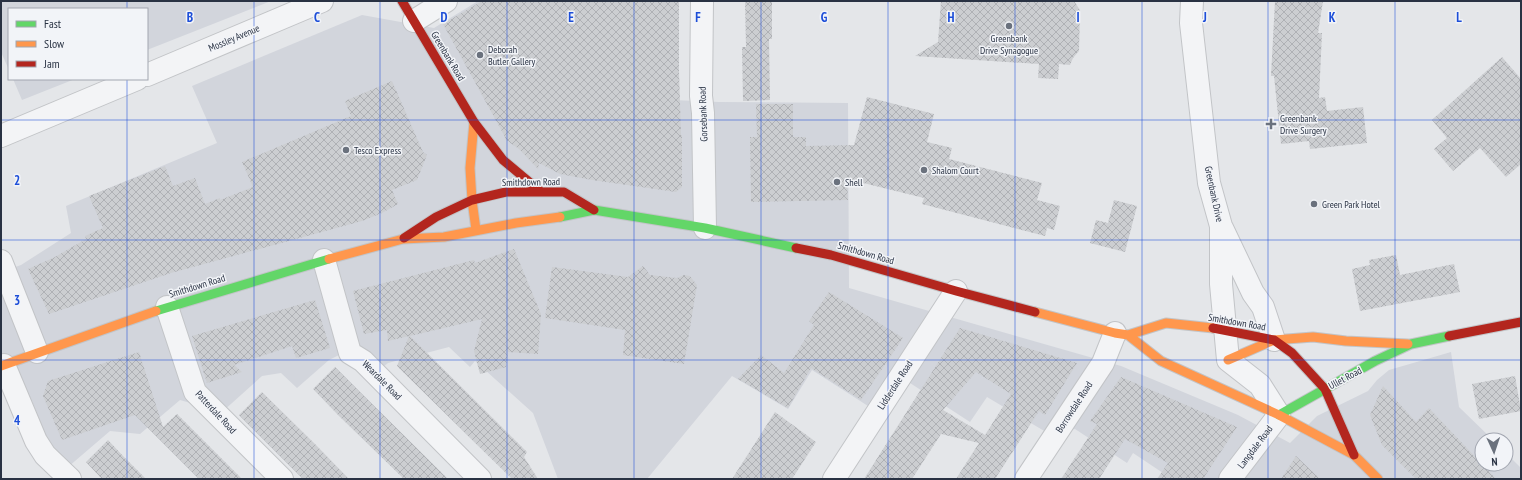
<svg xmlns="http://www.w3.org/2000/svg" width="1522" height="480" font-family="'PT Sans Narrow',sans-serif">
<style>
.built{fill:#d2d5dc}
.building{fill:url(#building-cross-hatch);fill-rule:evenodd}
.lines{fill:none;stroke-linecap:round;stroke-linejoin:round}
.street-casing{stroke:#c2c4c7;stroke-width:24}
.fast-casing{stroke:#c2c4c7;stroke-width:11}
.slow-casing{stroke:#c2c4c7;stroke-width:11}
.jam-casing{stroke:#c2c4c7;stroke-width:11}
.street{stroke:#f3f4f6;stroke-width:22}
.fast{stroke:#63d668;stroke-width:9}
.slow{stroke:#ff974d;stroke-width:9}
.jam{stroke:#b3261e;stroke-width:9}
.grid{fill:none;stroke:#1d4ed8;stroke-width:1;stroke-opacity:0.55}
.poi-dot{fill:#6a717d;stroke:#f2f4f8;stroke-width:1.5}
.labels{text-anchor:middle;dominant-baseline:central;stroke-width:3;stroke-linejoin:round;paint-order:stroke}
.street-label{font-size:10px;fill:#293243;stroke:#f2f4f8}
.poi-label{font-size:10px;fill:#293243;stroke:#f2f4f8;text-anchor:start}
.grid-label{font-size:13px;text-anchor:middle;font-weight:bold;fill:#1d4ed8;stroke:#f2f4f8;stroke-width:3;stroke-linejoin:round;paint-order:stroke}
</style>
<defs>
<pattern id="building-cross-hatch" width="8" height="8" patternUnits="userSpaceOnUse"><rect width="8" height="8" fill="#ccced1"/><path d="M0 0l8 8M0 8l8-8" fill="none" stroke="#afb1b5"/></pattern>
</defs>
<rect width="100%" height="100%" fill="#e4e6e9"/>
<path class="built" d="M1 1H271L147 50V9H9V70L1 52Z
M478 1H507L559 95 719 102 848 103 849 288 1121 366 1238 415 1290 443 1317 416 1368 391 1377 380 1389 370 1451 352 1459 407 1493 440H1482V464H1506V453L1521 468V479H1172L1133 453 1127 463 1075 429 1046 432 987 397 970 422 910 383 868 406 812 370 788 409 732 376 647 479H558L533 413 475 361 470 367 449 347 388 363 383 367 339 355 329 360 297 388 281 373 262 376 222 412 180 400 140 434 110 431 68 467 50 446 32 401 1 390V272L21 265 71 233 66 206 217 143 192 86 362 15 434 28Z
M13 79H75L22 100Z"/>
<path class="building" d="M482 1H679V71L681 135H682V187L676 192 592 180 560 174 539 163 538 169 519 149 505 139V137L443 24Z
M745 1H772V39H769L770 100 743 101 742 47H746Z
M941 1H1074L1080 10 1079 51 1073 58 1070 65 1059 64 1058 79 1038 78 1039 64 915 56 938 42Z
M1275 1H1323L1318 33H1322L1319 98 1325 97 1327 111 1363 107 1367 143 1310 149 1309 141 1281 144 1274 76H1271Z
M1502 57 1521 79V164L1506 177 1480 148 1453 171 1434 149 1447 138 1432 120Z
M392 81 423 152 427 155 417 180 392 190 398 204 382 213 362 221 171 273 49 314 28 269 55 257 86 239 85 236 103 228 89 196 165 166 173 186 195 178 205 204 220 198V200L253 187 242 162 351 116 345 101Z
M867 97 934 114 927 142 952 148 949 159 1042 183 1037 200 1060 206 1054 230 1047 228 1045 236 922 204 924 198 847 179 848 200 751 202 750 137H757L756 104H793V137H806V146L854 145Z
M1114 200 1137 206 1125 252 1090 243 1096 220 1108 223Z
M514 249 541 314 538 354 508 352 506 367 480 374 474 351 482 319 410 336 527 452 524 457 538 479H512L397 366 409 336 388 341 387 330 364 334 353 291 474 260 475 263Z
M1396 255 1400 275 1454 264 1460 292 1360 311 1352 269 1370 265 1369 260Z
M643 266 650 275 677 278 684 275 690 276 697 285 684 364 623 355 625 330 545 318 552 267 628 277Z
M829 292 903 338 861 400 811 368 788 408 738 379 761 355 784 373 814 325 809 321Z
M315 300 330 348 296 358 292 346 234 365 242 372 207 383 192 336Z
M960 328 1077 363 1045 415 1039 411 995 479H956L979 443 941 434 912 479H864ZM976 372 1011 394 985 435 943 410Z
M139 352 163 427 177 414 242 479H199L135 415 62 440 43 396 48 381Z
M335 367 364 396 448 479H404L339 416 313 389Z
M1515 376 1521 411 1479 419 1472 384Z
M1121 377 1237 427 1203 479H1157L1168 463 1125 439 1099 479H1061L1097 424 1090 421Z
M1383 386 1416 422 1429 408 1496 479H1416L1382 445 1370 415Z
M262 392 315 444 349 479H303L239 415Z
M775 412 816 442 792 479H732Z
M108 440 123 456 146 479H102L86 462Z
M1296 456 1320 479H1281Z"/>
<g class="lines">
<g class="street-casing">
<path id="street" d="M702 1 701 96 703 113 705 228
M1192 1 1191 23 1209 183 1221 226V284L1228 360 1260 385 1279 415 1230 479
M414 21 446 1
M147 75 322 1
M1 136 137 79
M1222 228 1253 293 1263 307 1274 340
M324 260 350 353 363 361 480 479
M1 261 37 352
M167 307 195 392 282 479
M4 365 36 441 45 455 70 479
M834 479 956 291
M1026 479 1103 363 1115 333"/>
</g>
<g class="fast-casing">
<path id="fast" d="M560 217 594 210 705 228 796 248
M156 311 329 259
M1279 415 1375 361 1411 344 1449 336"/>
</g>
<g class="slow-casing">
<path id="slow" d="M474 122 470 168 472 200 476 230
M329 259 403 239 444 237 516 223 560 217
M1035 312 1115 333 1128 335 1166 323 1213 328
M1128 335 1161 361 1279 415 1354 455 1378 479
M1228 360 1274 340 1313 337 1346 341 1408 344
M1 366 156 311"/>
</g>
<g class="jam-casing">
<path id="jam" d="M402 1 474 122 503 160 540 191
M404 238 436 217 472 200 506 192H564L594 210
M796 248 831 255 956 291 1035 312
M1213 328 1274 340 1292 353 1325 389 1354 455
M1449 336 1521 322"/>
</g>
<use href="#street" class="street"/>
<use href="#fast" class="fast"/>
<use href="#slow" class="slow"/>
<use href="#jam" class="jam"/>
</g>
<path class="grid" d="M127 1V9M254 1V479M380 1V479M507 1V479M634 1V479M761 1V479M888 1V479M1015 1V479M1142 1V479M1268 1V479M1395 1V479M127 79V479M1 120H1521M1 240H1521M1 360H1521"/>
<g class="poi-dot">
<circle cx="1009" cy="26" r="4"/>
<circle cx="480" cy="55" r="4"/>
<path d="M1269 118h4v4h4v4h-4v4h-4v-4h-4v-4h4z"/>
<circle cx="346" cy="150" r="4"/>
<circle cx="924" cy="170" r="4"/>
<circle cx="837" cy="182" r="4"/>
<circle cx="1314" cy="204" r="4"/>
</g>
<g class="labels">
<g class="street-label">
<text transform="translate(234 38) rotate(-23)">Mossley Avenue</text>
<text transform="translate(448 56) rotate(59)">Greenbank Road</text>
<text transform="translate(703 114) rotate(-92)">Gorsebank Road</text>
<text transform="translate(531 182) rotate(-1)">Smithdown Road</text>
<text transform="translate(1214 194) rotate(78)">Greenbank Drive</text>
<text transform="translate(866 253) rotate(16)">Smithdown Road</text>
<text transform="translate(197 286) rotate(-17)">Smithdown Road</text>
<text transform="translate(1237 322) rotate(10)">Smithdown Road</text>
<text transform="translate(1345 378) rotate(-28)">Ullet Road</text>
<text transform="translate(382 380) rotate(45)">Weardale Road</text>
<text transform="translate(895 385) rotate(-57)">Lidderdale Road</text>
<text transform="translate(1074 407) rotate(-57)">Borrowdale Road</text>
<text transform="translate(216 412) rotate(47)">Patterdale Road</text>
<text transform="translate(1255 447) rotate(-53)">Langdale Road</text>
</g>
<g class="poi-label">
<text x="1009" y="38" text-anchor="middle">Greenbank<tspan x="1009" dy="12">Drive Synagogue</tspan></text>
<text x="488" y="49">Deborah<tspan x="488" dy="12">Butler Gallery</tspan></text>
<text x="1280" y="118">Greenbank<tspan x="1280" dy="12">Drive Surgery</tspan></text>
<text x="354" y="150">Tesco Express</text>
<text x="932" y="170">Shalom Court</text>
<text x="845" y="182">Shell</text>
<text x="1322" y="204">Green Park Hotel</text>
</g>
</g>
<g class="grid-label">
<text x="190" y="22">B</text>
<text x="317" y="22">C</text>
<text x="444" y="22">D</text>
<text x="571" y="22">E</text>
<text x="698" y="22">F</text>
<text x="824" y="22">G</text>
<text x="951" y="22">H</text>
<text x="1078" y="22">I</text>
<text x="1205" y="22">J</text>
<text x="1332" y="22">K</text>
<text x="1459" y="22">L</text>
<text x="17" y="185">2</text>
<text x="17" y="305">3</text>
<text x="17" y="425">4</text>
</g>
<rect width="1522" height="480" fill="none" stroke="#293243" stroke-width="4"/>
<rect x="8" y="8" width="140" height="72" fill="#f2f4f8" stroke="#a2a6b0"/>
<rect x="16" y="21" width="20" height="6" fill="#63d668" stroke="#a2a6b0"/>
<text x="44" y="28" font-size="12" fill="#293243">Fast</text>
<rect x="16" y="41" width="20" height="6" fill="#ff974d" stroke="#a2a6b0"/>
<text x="44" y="48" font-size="12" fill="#293243">Slow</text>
<rect x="16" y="61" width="20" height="6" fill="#b3261e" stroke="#a2a6b0"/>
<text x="44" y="68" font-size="12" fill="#293243">Jam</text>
<g transform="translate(1494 452) rotate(177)"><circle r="19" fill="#f2f4f8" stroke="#a2a6b0"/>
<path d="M0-3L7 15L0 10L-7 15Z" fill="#6a717d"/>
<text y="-6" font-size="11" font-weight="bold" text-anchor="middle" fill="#293243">N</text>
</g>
</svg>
